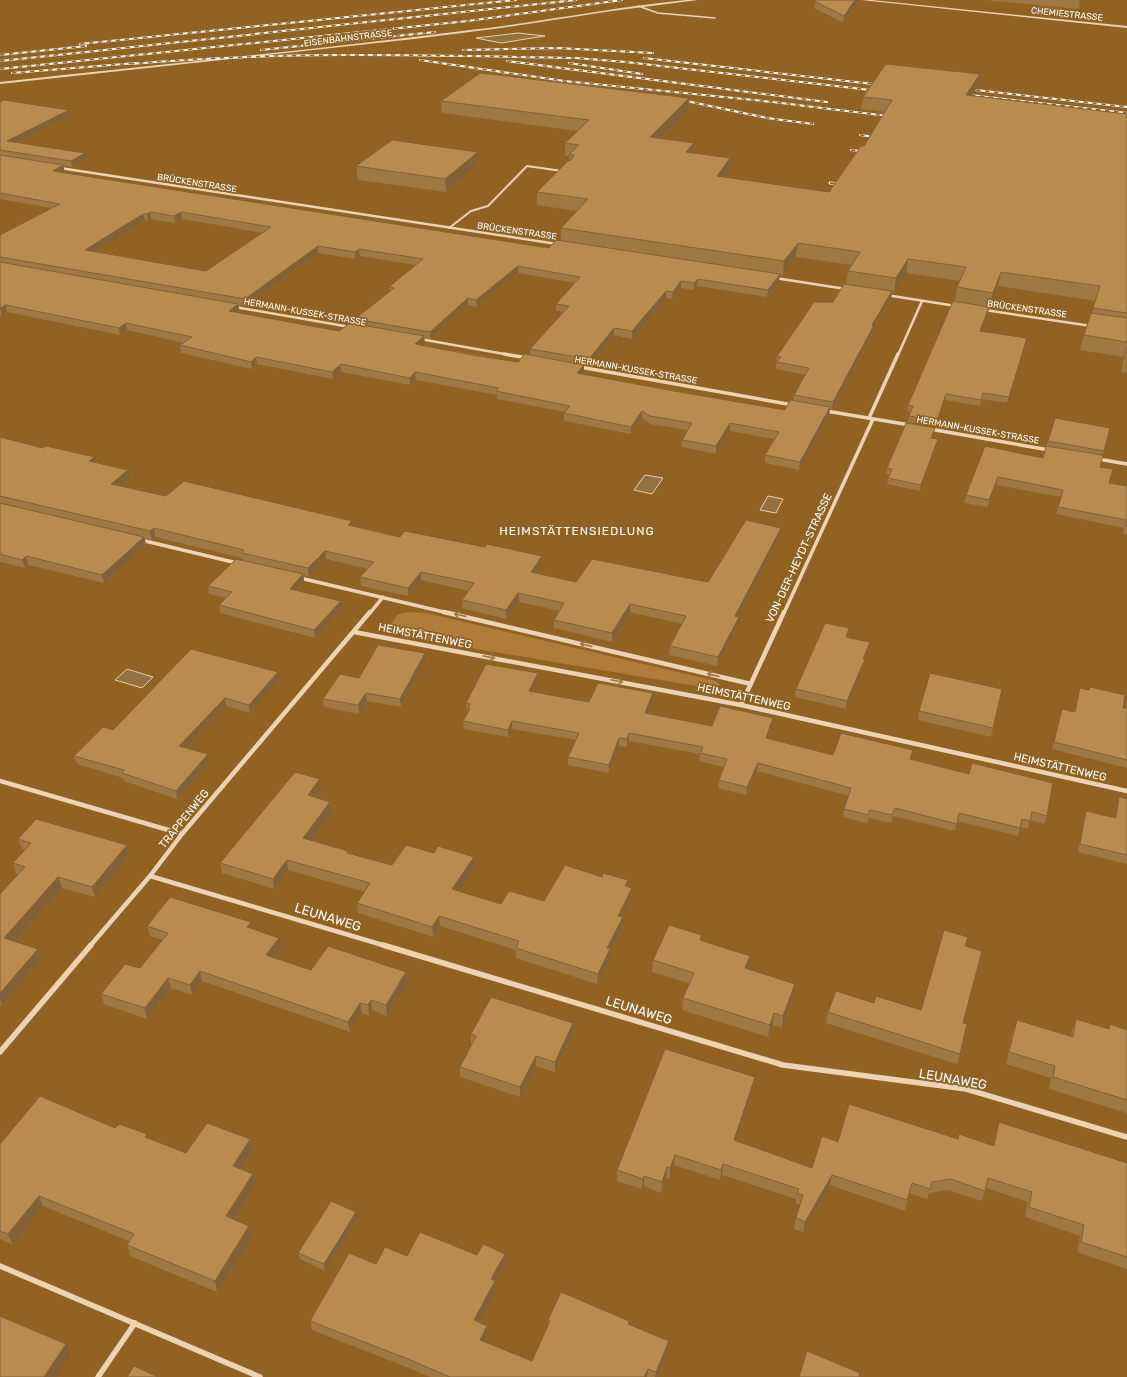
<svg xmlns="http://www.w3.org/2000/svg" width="1127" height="1377" font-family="Rubik,sans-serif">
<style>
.green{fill:#af7c39}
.water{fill:#927143;stroke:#eecea6}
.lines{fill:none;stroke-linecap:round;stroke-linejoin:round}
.service-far1{stroke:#edd3b3;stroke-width:1.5}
.service{stroke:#edd3b3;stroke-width:2}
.minor-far3{stroke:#edd3b3;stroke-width:2.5}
.minor-far2{stroke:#edd3b3;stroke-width:3.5}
.minor-far1{stroke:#edd3b3;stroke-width:4.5}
.minor{stroke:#edd3b3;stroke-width:5.5}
.tertiary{fill:#edd3b3;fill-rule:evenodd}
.rail-far1-casing{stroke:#fff;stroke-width:2}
.rail-casing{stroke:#fff;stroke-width:3}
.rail-far1{stroke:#916222;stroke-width:1.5;stroke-dasharray:4.5;stroke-linecap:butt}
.rail{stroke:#916222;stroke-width:2;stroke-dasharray:5.5;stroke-linecap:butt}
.wall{fill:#9f7843;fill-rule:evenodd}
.shaded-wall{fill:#826137}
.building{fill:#b98b4e;stroke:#826137;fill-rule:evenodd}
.oneway{stroke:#a3793f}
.labels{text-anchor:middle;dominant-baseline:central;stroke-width:3.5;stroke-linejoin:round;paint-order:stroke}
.far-street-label{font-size:9px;fill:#fff;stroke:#916222}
.street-label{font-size:11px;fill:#fff;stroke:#916222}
.neighbourhood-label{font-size:12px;letter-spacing:1px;fill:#fff;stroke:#916222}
.near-street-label{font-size:13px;fill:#fff;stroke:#916222}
</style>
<rect width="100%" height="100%" fill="#916222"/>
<path class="green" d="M407 612 426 613 716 681 720 685 714 689 405 637 392 629 391 624 397 615Z"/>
<path class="water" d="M518 33 545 36 501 43 476 38Z
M645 475 663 478 652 494 634 490Z
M768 496 783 499 776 513 760 510Z
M127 669 153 677 142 688 115 680Z"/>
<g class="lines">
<path class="service-far1" d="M638 6 658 13 715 18"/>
<path class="service" d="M449 228 471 211 488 206 527 166 562 171"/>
<path class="minor-far3" d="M60 168 557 244
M775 278 846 289
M886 295 956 306
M235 307 350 327
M985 310 1091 326
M420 339 510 355
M898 355 922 301"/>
<path class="minor-far2" d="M504 354 528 358
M580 367 793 405
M826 411 910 425
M869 418 898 354
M930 429 1049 450
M1098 459 1127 464
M141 540 237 563
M300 578 448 613
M370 613 383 597
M784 613 873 419"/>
<path class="minor-far1" d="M444 612 751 684
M354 632 741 705 1127 791
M741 705 784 612
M0 781 182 834
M150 876 386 946
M90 946 150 876 182 834 370 612"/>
<path class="minor" d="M383 945 783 1065 966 1089 1127 1137
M0 1052 91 945
M0 1266 260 1377
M98 1377 135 1323"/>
<path class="tertiary" d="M686 0H698L612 11 501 28 414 39 0 84V82C157 65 313 50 470 30 542 22 614 7 686 0Z
M861 0H872L1127 26V28Z"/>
<g class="rail-far1-casing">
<path id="rail-far1" d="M80 44 516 0
M261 50 435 32
M463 50 557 48 653 53
M0 55 86 46
M644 58 882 85
M420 60 564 81 773 102 888 116
M0 61 576 0
M507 61 827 102
M569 63 642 74
M130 64C278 51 427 55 576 58L626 62 879 91
M0 69 468 21 622 0
M12 73 136 63
M976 90 1127 107
M962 94 1127 113
M677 99 767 118 813 124
M860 135 876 137
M851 150 869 152"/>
</g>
<g class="rail-casing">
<path id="rail" d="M830 183 846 185"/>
</g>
<use href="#rail-far1" class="rail-far1"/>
<use href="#rail" class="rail"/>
</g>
<path class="wall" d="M815 0H859L843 23 814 8Z
M985 0H1083L1079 9Z
M980 74 978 86 972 96 1127 114V373L1121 372 1124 357 1080 350 1084 335 1092 313 1096 301 998 286 990 307H989L988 313 981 331 1026 344 1007 403 982 399 980 406 945 400 936 427 908 422 909 416 911 412 907 411 908 405 955 302 957 287 960 281 906 273 894 293 892 292 891 298 873 328V332L832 409H830L829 415 799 470 765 463V455L774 439 730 431 716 454 682 447V440L688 430 650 424 642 418 631 434 564 421V413L565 412 497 399V395L416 380 410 385 341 372 333 379 257 364 252 369 181 353 180 345 184 343 127 330 120 335 7 312 2 315H0V235L51 208 0 199V102L70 115 17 143 86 159 72 167 63 166 65 172 63 173 549 248 561 241V228L577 211 537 205V192L569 161V156H565V143L577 131 442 113 441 101 689 98 688 110 661 139 694 143 693 153 730 158 729 170 724 177 829 192 864 146 885 112 861 109 863 97ZM151 219 175 223 182 219 263 233 206 271 95 251 145 220 148 221ZM318 253 355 259 360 256 416 265 389 287 390 291 355 319 356 324 339 331 237 312 239 311V305L246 306ZM796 257 852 265 848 271 846 284 833 302 777 356 776 369 806 375 794 395 793 401 785 410 582 374 584 372V365L589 366 614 335 632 339 666 298 672 299 681 288 694 290 697 286 767 297 779 281 780 275 783 276ZM518 273 575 283 556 304V311L563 312 530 349V355L518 362 423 345 425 344 424 338 430 339 468 305 477 307Z
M478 165 446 192 358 180 356 166Z
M1110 428 1100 467 1109 483 1127 486V534H1123L1124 528 1056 514 1061 497 996 485 988 507 964 503 966 495 985 446 1043 458 1048 441Z
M934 433 932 438 937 445 920 491 887 484 888 478 889 475 886 474 887 468Z
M0 437 96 462 130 478 120 486 166 496 352 521 353 526 400 537 542 564 536 573 576 582H708L780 536 738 617V625L717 666 669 655 670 646 682 624 630 612 612 642 554 628V620L560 611 519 602 506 619 462 608V600L469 591 421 580 408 596 361 586 360 577 368 569 326 559 309 577 304 575V582L297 591 341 601V609L315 638 220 613 219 605 226 598 209 594 208 586 243 560 242 558 155 537 152 540 145 538 146 545 104 583 28 565 25 568 1 562 0 563Z
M849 628 848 637 868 650 865 659 863 667 846 709 795 697 796 689Z
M425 653V661L401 707 367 701 359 714 324 707 323 699 359 678Z
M279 680 250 713 226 706 187 748 208 754 209 762 177 799 124 781 123 778 77 764 74 756 113 730Z
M538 680 532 692 589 702 653 701 648 714 712 726H772L768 738 833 755 911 759 1047 816 1044 824 1030 820 1028 829 1020 827 1018 836 957 821 955 831 893 816 891 823 869 818 867 823 843 817 844 809 849 796 757 771 746 795 718 788 719 780 724 767 699 761 700 754 629 741 627 747 619 746 609 773 568 765V757L576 740 512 729 508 737 464 729 463 721 468 712V711H467L466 703Z
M1080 688 1123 708H1127V768L1052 749 1060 716 1074 712Z
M1002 689 991 737 918 720 919 711Z
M320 779 321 789 315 797 330 802 332 812 311 840 348 851 349 853 392 865 475 867 458 891 501 904 544 901 602 877 628 880V887L632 888 631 898 622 917 623 928 610 952V960L597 984 516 958V950L440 926 433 937 358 913 357 903 365 892 288 870 274 889 222 873 220 863Z
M1119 797 1127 799V864L1078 852 1084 819 1086 811 1115 818 1117 806Z
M18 839 127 845 130 855 95 897 62 888 14 941 41 959 2 1005 0 1004V894L18 874H16L13 863 24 850 22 849Z
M251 922 252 929 281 948 274 957 311 970 406 972 408 983 387 1016 372 1010 369 1016 362 1013 350 1032 202 981 192 995 171 988 147 1019 104 1004 101 994 140 968 162 940 150 936 147 926Z
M702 941 749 967 748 969 794 995 782 1028 773 1025 768 1037 682 1010 683 998 689 983 652 972 653 960Z
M966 946 963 1023 967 1024 957 1064 826 1023 828 1012 874 1003 921 1010Z
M1076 1019 1109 1029 1110 1024 1127 1030V1113L1049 1089 1051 1078 1006 1064 1013 1031 1017 1020 1071 1036 1072 1031Z
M573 1023V1033L555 1072 536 1066 520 1097 460 1077V1067L472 1044H471V1034Z
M755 1077 753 1087 736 1141 812 1168 838 1142 958 1139 993 1146 996 1133 999 1122 1127 1163V1269L1077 1252 1080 1236 1025 1217 1028 1202 986 1188 982 1201 948 1190 929 1193 927 1199 909 1193 905 1211 830 1185 803 1232 794 1229 796 1218 800 1205 796 1203V1199L722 1175 720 1180 674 1165 670 1179 666 1178 661 1193 644 1186 642 1189 617 1181V1170Z
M115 1128 148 1138 186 1153 250 1139 253 1150 240 1169 253 1174 256 1184 234 1219 252 1237 217 1292 130 1256 127 1245 129 1241 43 1206 13 1245 0 1239V1144Z
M358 1218 325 1271 300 1259 298 1253Z
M505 1254 506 1263 495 1282 496 1290 478 1322 487 1326 488 1335 484 1342 532 1361 548 1326V1320L629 1324 668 1350 657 1377H430L409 1368 312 1330 310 1321 376 1264 407 1256 477 1255Z"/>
<path class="shaded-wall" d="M855 0H859L843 23 844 16Z
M1080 0H1083L1079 9Z
M980 74 978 86 964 107 966 95Z
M689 98 688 110 650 150V137Z
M69 110 70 115 8 148 7 141Z
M694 143 693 155 686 152Z
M478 152V165L446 192 445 179Z
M85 153 86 159 72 167 71 161Z
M730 158 729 170 716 190 717 176Z
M63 165 65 172 54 178 53 171Z
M150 212 151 219 148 221 147 214Z
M181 212 182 219 175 223 174 216Z
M143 214 145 220 87 256 85 250Z
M798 243 796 257 783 276 784 261Z
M318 246V253L246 306 245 299Z
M359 249 360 256 355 259V252Z
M908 259 906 273 894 293 896 278Z
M518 266V273L477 307 476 300Z
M1001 272 998 286 990 307 993 293Z
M780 274 779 281 767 297 768 290Z
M698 279 697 286 694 290V283Z
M681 281V288L672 299 673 292Z
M666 291V298L632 339V331Z
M892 291 891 298 873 328V332L832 409 833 402 872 325Z
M468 298V305L430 339V332Z
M238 304 239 311 230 318 229 311Z
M6 305 7 312 2 315 0 308Z
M989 307 988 313 979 337 980 331Z
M126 323 127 330 120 335 119 328Z
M614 328V335L589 366V359Z
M424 336 425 344 416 352 415 344Z
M1027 338 1026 344 1007 403 1009 397Z
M256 357 257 364 252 369 251 362Z
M341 364V372L333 379 332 372Z
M584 365V372L577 380V373Z
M415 372 416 380 410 385V378Z
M946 394 945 400 936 427 937 421Z
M830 407 829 415 799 470 800 462Z
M642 411V418L631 434V427Z
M730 423V431L716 454V446Z
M938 439 937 445 920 491 921 485Z
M95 457 97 465 89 461Z
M128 470 130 478 113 492 111 484Z
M998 477 996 485 988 507 989 500Z
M352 521 353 529 348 525Z
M154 528 155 537 152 540 150 531Z
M781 528 780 536 734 625 735 616Z
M144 537 146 545 104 583 102 575Z
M325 551 326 559 309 577 308 568Z
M26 556 28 565 25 568 22 560Z
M542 556V564L531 580V572Z
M421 572V580L408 596V588Z
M303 574 304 582 291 597 290 589Z
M518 593 519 602 506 619V610Z
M341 601V609L315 638 314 630Z
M630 604V612L612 642V633Z
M739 617 738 625 717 666 718 657Z
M849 628 848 636 845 645 846 637Z
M870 642 868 650 864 661 865 659 863 667 846 709 847 701Z
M425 653V661L401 707 400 699Z
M278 672 279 680 250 713 249 705Z
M538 673V680L529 699V691Z
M366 693 367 701 359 714 358 705Z
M653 693V701L645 721V713Z
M225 698 226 706 181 754 179 746Z
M773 718 772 726 765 746 766 738Z
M512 721V729L508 737V730Z
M629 733V741L627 747V739Z
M619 738V746L609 773V765Z
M208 754 209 762 177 799 176 791Z
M758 763 757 771 746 795 747 787Z
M320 779 321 789 309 805 308 795Z
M330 802 332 812 305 848 303 838Z
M127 845 130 855 95 897 92 887Z
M474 857 475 867 453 900 452 889Z
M287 860 288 870 274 889 273 879Z
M58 877 62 888 8 948 4 938Z
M628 880 627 891 625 886Z
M632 888 631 898 618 926V916Z
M439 916 440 926 433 937 432 927Z
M623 917V928L610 952V960L597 984 598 974 607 948Z
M251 922 253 932 247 927Z
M279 938 281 948 268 965 266 955Z
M38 949 41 959 2 1005 0 999V993Z
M750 956 749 967 744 980 745 968Z
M200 971 202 981 192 995 190 985Z
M406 972 408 983 387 1016 386 1005Z
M168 978 171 988 147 1019 145 1008Z
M795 984 794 995 782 1028 783 1016Z
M371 1000 372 1010 369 1016 368 1005Z
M360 1003 362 1013 350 1032 348 1022Z
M774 1013 773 1025 768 1037 770 1025Z
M573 1023V1033L555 1072V1062Z
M536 1056V1066L520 1097V1087Z
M755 1077 753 1087 733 1151 734 1140Z
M250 1139 253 1150 235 1176 233 1166Z
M675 1155 674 1165 670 1179V1168Z
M723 1164 722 1175 720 1180 721 1170Z
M667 1167 666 1178 661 1193 662 1182Z
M253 1174 256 1184 229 1227 226 1216Z
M832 1175 830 1185 803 1232 805 1222Z
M644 1176V1186L642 1189 643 1179Z
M39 1196 43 1206 13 1245 8 1234Z
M356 1212 358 1218 325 1271 324 1264Z
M249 1226 252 1237 217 1292 215 1281Z
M505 1254 506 1263 495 1282 496 1290 475 1329 474 1320 491 1279Z
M487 1326 488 1335 481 1349 480 1340Z
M669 1341 668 1350 657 1377H655L656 1372Z
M66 1344 70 1356 56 1377H44Z
M648 1369 647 1377H644Z"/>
<path class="building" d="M815 0H855L844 16 814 1Z
M886 64 980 74 966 95 1127 114V313L1093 308 1100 286 1001 272 993 293 957 287 966 267 908 259 896 278 848 271 860 252 798 243 784 261 561 228 588 199 537 192 568 161 571 160 574 155H569L579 145 565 143 589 120 441 101 480 73 689 98 650 137 694 143 686 152 730 158 717 176 829 192 861 146H864L892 100 863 97Z
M4 100 69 110 7 141 85 153 71 161 0 150V102Z
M392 140 478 152 445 179 356 166Z
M0 155 63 165 53 171 549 248 556 240 780 274 768 290 698 279 694 283 681 281 673 292 666 291 632 331 614 328 589 359 530 349 569 306 556 304 580 277 518 266 476 300 468 298 430 332 355 319 394 288 389 287 423 259 359 249 355 252 318 246 245 299 0 257V235L60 204 0 193ZM150 212 174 216 181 212 271 227 206 271 85 250 143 214H147Z
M0 262 238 304 229 311 339 331 350 323 424 336 415 344 478 356 518 362 525 354 584 365 577 373 668 390 785 410 790 400 830 407 800 462 765 455 779 432 730 423 716 446 682 440 692 423 650 416 642 411 631 427 564 413 570 406 496 391 499 388 415 372 410 378 341 364 332 372 256 357 251 362 180 345 192 337 126 323 119 328 6 305 0 308Z
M844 284 892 291 872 325H874L833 402 794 395 809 368 777 362 781 357 777 356 814 302H833Z
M953 301 989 307 980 331 1027 338 1009 397 983 393 981 400 946 394 937 421 909 416 913 406 908 405Z
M1091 313 1127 318V342L1084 335Z
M1127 347V357H1124Z
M1055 418 1110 428 1104 451 1048 441Z
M906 423 935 428 931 438 938 439 921 485 888 478 892 469 887 468Z
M0 437 43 448 46 446 95 457 89 461 128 470 111 484 166 496 184 481 352 521 348 525 400 537 405 531 485 547 487 544 542 556 531 572 576 582 592 559 708 582 746 520 781 528 735 616 739 617 718 657 670 646 686 616 630 604 612 633 554 620 564 603 518 593 506 610 462 600 474 583 421 572 408 588 360 577 374 562 325 551 308 568 242 553 244 550 154 528 150 531 0 496Z
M985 446 1043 458 1046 446 1103 455 1100 467 1113 469 1109 483 1127 486V526H1125L1127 520 1058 507 1063 490 998 477 989 500 966 495Z
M0 503 144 537 102 575 26 556 22 560 0 554Z
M236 559 303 574 290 589 341 601 314 630 219 605 232 592 208 586Z
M825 623 849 628 846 637 870 642 863 659H865L847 701 796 689Z
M378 645 425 653 400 699 366 693 358 705 323 699 340 674 359 678Z
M191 649 278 672 249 705 225 698 179 746 208 754 176 791 122 773 124 770 74 756 103 727 113 730Z
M486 664 538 673 529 691 589 702 598 683 653 693 645 713 712 726 720 706 773 718 766 738 833 755 841 733 913 750 910 759 969 774 972 763 1053 783 1047 816 1032 812 1030 821 1022 819 1020 828 959 813 957 824 895 808 892 815 870 810 868 815 844 809 851 788 758 763 747 787 719 780 727 759 700 753 703 747 629 733 627 739 619 738 609 765 568 757 579 733 512 721 508 730 463 721 470 709H468L470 704 466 703Z
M930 673 1002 689 993 728 919 711Z
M1090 687 1125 695 1123 708H1127V760L1054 742 1062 709 1075 712 1080 688 1089 690Z
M295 772 320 779 308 795 330 802 303 838 348 851 347 853 392 865 406 845 434 853 438 846 474 857 452 889 455 890 501 904 509 891 544 901 565 865 602 877 603 873 628 880 625 886 632 888 618 916 623 917 607 948 610 949 598 974 516 948 519 941 439 916 432 927 357 903 370 883 287 860 273 879 220 863Z
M1119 797 1127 799V855L1080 844 1086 811 1116 818Z
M36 819 127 845 92 887 58 877 4 938 38 949 0 993V894L25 867 13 863 31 843 18 839Z
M170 897 251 922 247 927 279 938 266 955 311 970 328 946 406 972 386 1005 371 1000 368 1005 360 1003 348 1022 200 971 190 985 168 978 145 1008 101 994 125 964 140 968 168 933 147 926Z
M669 925 702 935 700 940 750 956 745 968 795 984 783 1016 774 1013 770 1025 683 998 694 973 653 960Z
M944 930 968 937 965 946 982 951 963 1023 967 1024 960 1054 828 1012 836 991 874 1003 876 996 921 1010Z
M491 997 573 1023 555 1062 536 1056 520 1087 460 1067 476 1036 471 1034Z
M1076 1019 1109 1029 1110 1024 1127 1030V1100L1053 1077 1055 1066 1009 1052 1017 1020 1073 1037Z
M665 1049 755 1077 734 1140 812 1168 822 1136 838 1142 849 1104 958 1139 959 1134 994 1146 999 1122 1127 1163V1257L1081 1242 1084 1225 1029 1207 1032 1192 988 1178 985 1191 951 1179 932 1182 930 1189 912 1183 907 1200 832 1175 805 1222 796 1218 803 1195 797 1193 799 1189 723 1164 721 1170 675 1155 670 1168 667 1167 662 1182 644 1176 643 1179 617 1170Z
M40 1096 115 1128 119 1124 147 1134 145 1137 186 1153 207 1123 250 1139 233 1166 253 1174 226 1216 249 1226 215 1281 127 1245 134 1234 39 1196 8 1234 0 1231V1144Z
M331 1201 356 1212 324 1264 298 1253Z
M420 1232 477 1255 483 1244 505 1254 491 1279 495 1281 474 1320 487 1326 480 1340 532 1361 550 1321 548 1320 561 1292 629 1321 628 1324 669 1341 656 1372 648 1369 644 1377H450L408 1359 310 1321 349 1253 376 1264 385 1247 407 1256Z
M0 1316 66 1344 44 1377H0Z
M807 1351 860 1373 859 1377H799Z
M134 1366 158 1377H127Z"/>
<defs><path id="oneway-shaft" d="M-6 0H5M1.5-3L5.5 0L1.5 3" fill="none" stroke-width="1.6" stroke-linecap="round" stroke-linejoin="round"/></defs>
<g class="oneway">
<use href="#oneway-shaft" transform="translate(460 615) rotate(-167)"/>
<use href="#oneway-shaft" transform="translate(586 645) rotate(-167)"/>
<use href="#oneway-shaft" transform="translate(489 657) rotate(11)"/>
<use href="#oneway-shaft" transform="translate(713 675) rotate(-167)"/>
<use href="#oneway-shaft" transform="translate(617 681) rotate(11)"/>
</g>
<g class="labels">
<g class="far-street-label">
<text transform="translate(1067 14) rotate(6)">CHEMIESTRASSE</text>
<text transform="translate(348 38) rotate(-7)">EISENBAHNSTRASSE</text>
<text transform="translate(197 183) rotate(9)">BRÜCKENSTRASSE</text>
<text transform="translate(517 231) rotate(8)">BRÜCKENSTRASSE</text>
<text transform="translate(1027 309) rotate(8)">BRÜCKENSTRASSE</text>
<text transform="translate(305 312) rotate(10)">HERMANN-KUSSEK-STRASSE</text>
<text transform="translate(636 370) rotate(10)">HERMANN-KUSSEK-STRASSE</text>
<text transform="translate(978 430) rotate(10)">HERMANN-KUSSEK-STRASSE</text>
</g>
<g class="street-label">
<text transform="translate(799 558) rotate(-65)">VON-DER-HEYDT-STRASSE</text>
<text transform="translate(425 636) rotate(11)">HEIMSTÄTTENWEG</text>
<text transform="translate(744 697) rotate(12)">HEIMSTÄTTENWEG</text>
<text transform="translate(1060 767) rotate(13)">HEIMSTÄTTENWEG</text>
<text transform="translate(184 819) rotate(-51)">TRAPPENWEG</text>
</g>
<g class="neighbourhood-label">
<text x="577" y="531">HEIMSTÄTTENSIEDLUNG</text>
</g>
<g class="near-street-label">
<text transform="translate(328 917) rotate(17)">LEUNAWEG</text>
<text transform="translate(639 1010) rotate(17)">LEUNAWEG</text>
<text transform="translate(953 1079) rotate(10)">LEUNAWEG</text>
</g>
</g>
</svg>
